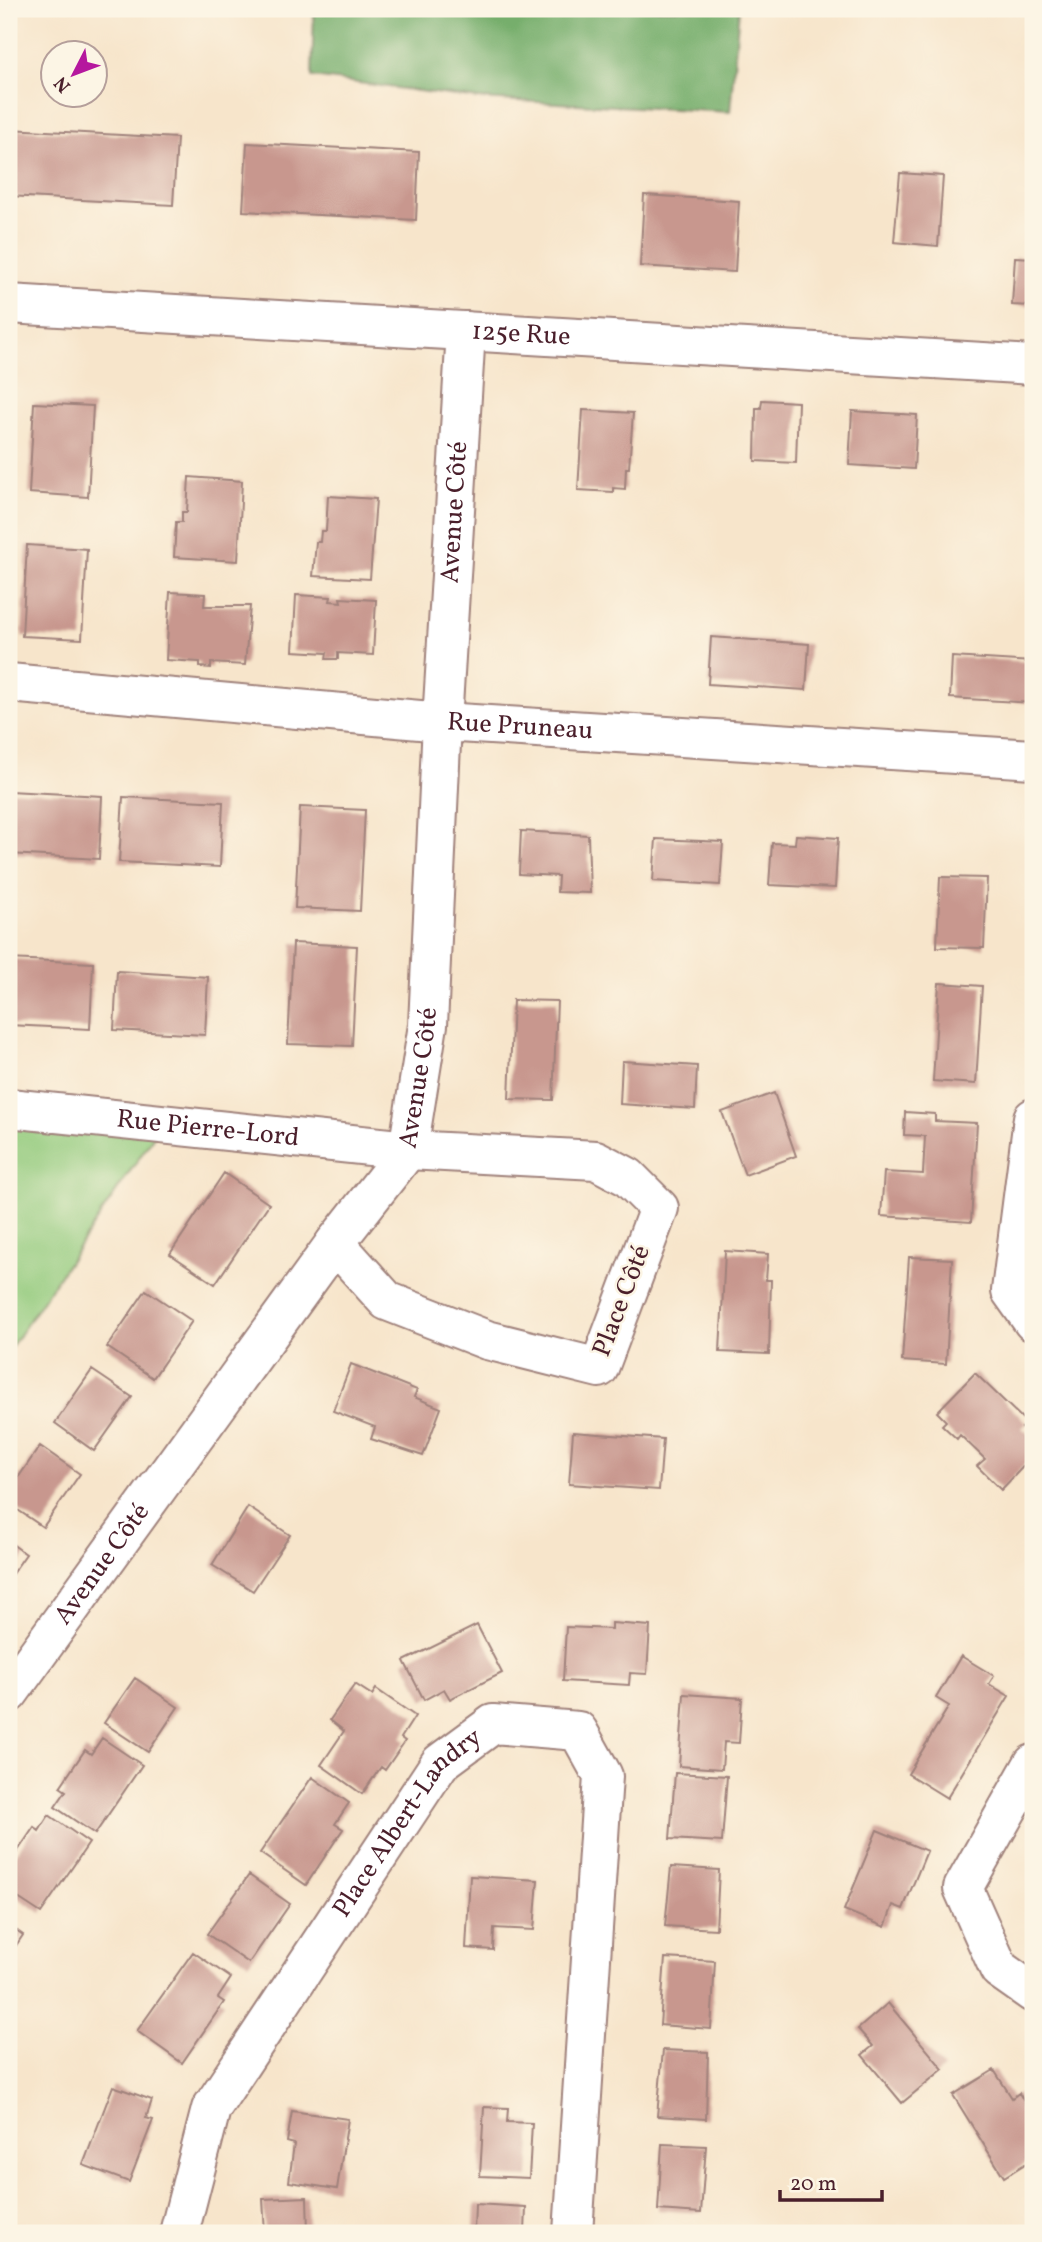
<svg xmlns="http://www.w3.org/2000/svg" width="1042" height="2242" font-family="Vollkorn,serif">
<style>
.green{fill:#93ca7d;stroke:#6e7454;stroke-width:2}
.forest{fill:#76ae6c;stroke:#60664c;stroke-width:2}
.building{fill:#c8978e}
.lines{fill:none;stroke-linecap:round;stroke-linejoin:round}
.minor-casing{stroke:#a0827b;stroke-width:42}
.major-casing{stroke:#a0827b;stroke-width:42}
.minor{stroke:#fff;stroke-width:38}
.major{stroke:#fff;stroke-width:38}
.labels{text-anchor:middle;dominant-baseline:central;stroke-width:5;stroke-linejoin:round;paint-order:stroke}
.street-label{font-size:26px;fill:#4a1f2b;stroke:#fcf5e5}
</style>
<rect width="100%" height="100%" fill="#fcf5e5"/>
<filter id="ink" filterUnits="userSpaceOnUse"><feTurbulence type="fractalNoise" baseFrequency=".0143" numOctaves="2"/><feDisplacementMap in="SourceGraphic" scale="14" xChannelSelector="R" yChannelSelector="G"/><feConvolveMatrix kernelMatrix="1 2 1 2 8 2 1 2 1" color-interpolation-filters="sRGB"/></filter>
<filter id="wash" filterUnits="userSpaceOnUse"><feTurbulence type="fractalNoise" baseFrequency=".00686" numOctaves="4" result="noise"/><feDisplacementMap in="SourceGraphic" scale="28" xChannelSelector="R" yChannelSelector="G"/><feGaussianBlur stdDeviation="1.57" result="paint"/><feColorMatrix in="noise" values="0 0 0 0 0 0 0 0 0 0 0 0 0 0 0 0 0 1.4 0 .05"/><feComposite in="paint" operator="in"/></filter>
<g filter="url(#wash)">
<rect width="100%" height="100%" fill="#f7e5cb"/>
<path class="green" d="M9 1108 162 1124 9 1350Z"/>
<path class="forest" d="M314 9H739L730 112 479 99 312 77Z"/>
<g id="blocks">
<path class="building" d="M9 129 177 138 173 205 9 196Z
M247 143 419 152 416 220 243 211Z
M900 173 943 176 938 246 894 242Z
M644 195 739 201 735 272 640 266Z
M1015 257 1033 258V306L1012 305Z
M762 400 798 402 796 463 755 461 756 408H761Z
M34 403 93 406 88 497 29 493Z
M583 410 633 413 629 468H626L625 489 613 488V492L578 490Z
M852 411 917 415 914 469 849 465Z
M189 477 242 481 238 561 174 557 176 522H182V512H187Z
M328 496 376 499 370 579 313 576 316 542H320L321 531H326Z
M27 545 87 549 82 639 22 636Z
M170 592 205 594 204 606H250L245 665 211 663V668L200 667V662L166 660Z
M296 595 331 597 330 601 341 602 340 598 376 600 373 655 338 653V659H326L327 653 293 651Z
M711 637 809 644 806 690 708 684Z
M952 657 1033 662V703L950 698Z
M9 791 102 796 99 859 9 854Z
M123 797 223 802 220 867 119 862Z
M300 807 365 810 360 911 295 908Z
M521 831 588 835 590 893 557 892 558 876 519 874Z
M796 835 838 838 835 888 769 885 772 843 795 844Z
M656 839 723 842 720 885 653 881Z
M940 877 987 878 984 948 937 947Z
M293 943 357 946 352 1046 288 1044Z
M9 959 93 963 90 1029 9 1025Z
M117 971 208 977 205 1035 114 1030Z
M939 983 982 986 976 1084 933 1081Z
M513 1000 557 1001 553 1100 509 1099Z
M622 1061 697 1066 695 1109 620 1104Z
M774 1093 796 1156 745 1175 722 1112Z
M905 1112 935 1114V1121L977 1123 971 1222 881 1216 884 1172 923 1174 925 1136 904 1135Z
M224 1173 269 1204 215 1284 170 1254Z
M725 1251 768 1254 766 1280H771L769 1354 720 1352Z
M909 1257 952 1259 946 1364 902 1361Z
M146 1290 192 1321 153 1378 107 1347Z
M351 1364 417 1390 414 1397 441 1408 423 1456 371 1439 375 1427 333 1411Z
M92 1370 132 1397 94 1451 55 1423Z
M975 1373 1027 1423 1022 1428 1033 1438V1456L1001 1490 977 1466 985 1459 960 1435 957 1439 942 1425 946 1421 937 1412Z
M573 1432 663 1439 659 1490 569 1484Z
M40 1446 80 1474 43 1527 9 1504V1491Z
M248 1507 290 1535 253 1591 212 1565Z
M9 1542 26 1554 9 1578Z
M612 1623 650 1626 647 1674 630 1673 629 1685 563 1681 566 1627 612 1629Z
M477 1625 502 1673 450 1699 444 1689 424 1700 404 1661Z
M961 1656 994 1676 989 1684 1009 1696 947 1798 908 1774 949 1706 936 1698Z
M135 1678 178 1707 148 1752 104 1723Z
M355 1684 372 1695 376 1689 415 1716 401 1738 405 1741 385 1770 381 1767 362 1794 321 1765 344 1731 330 1720Z
M684 1694 742 1698 739 1743 724 1742 722 1769 679 1766Z
M102 1738 142 1765 95 1834 55 1807 66 1791 60 1787 85 1750 91 1754Z
M675 1773 727 1776 722 1842 670 1839Z
M312 1777 349 1803 335 1824 343 1829 306 1885 260 1853Z
M49 1815 89 1843 41 1913 9 1892 12 1871 9 1864 34 1827 39 1831Z
M877 1830 927 1851 903 1909 893 1905 885 1927 844 1910Z
M671 1867 719 1870 716 1929 665 1926Z
M249 1875 290 1904 249 1963 207 1934Z
M470 1876 538 1880 534 1930 494 1928 493 1950 466 1948Z
M9 1925 23 1935 9 1956Z
M193 1952 231 1978 218 1998 224 2002 182 2063 137 2031Z
M665 1958 715 1961 711 2029 660 2025Z
M888 2003 943 2069 902 2103 862 2055 873 2046 858 2029Z
M663 2050 708 2052 706 2119 657 2116Z
M994 2070 1012 2098 1019 2093 1033 2117V2159L1004 2177 953 2095Z
M113 2086 152 2100 146 2118 153 2120 129 2182 83 2165Z
M484 2107 508 2108 507 2122 532 2123 529 2178 480 2176Z
M292 2111 348 2119 337 2189 289 2182 294 2144 287 2142Z
M662 2144 706 2146 701 2213 658 2210Z
M307 2197 308 2233H265L263 2199Z
M475 2204 526 2207 525 2233H474Z"/>
</g>
</g>
<g filter="url(#ink)">
<use href="#blocks" fill-opacity="0" stroke="#a0827b" stroke-width="2"/>
<g class="lines">
<g class="minor-casing">
<g id="minor">
<path id="s1" d="M9 683 442 722 1033 759"/>
<path id="s2" d="M9 1108 408 1150 596 1160 628 1177 659 1208 599 1368 487 1340 387 1301 335 1243"/>
<path d="M1033 1118 1011 1291 1033 1322"/>
<path id="s3" d="M9 1693 335 1243 408 1150 428 1025 442 722 466 331"/>
<path d="M1033 1764 963 1888 999 1969 1033 1993"/>
<path id="s4" d="M179 2233 211 2109 440 1763 493 1724 578 1731 603 1776 573 2233"/>
</g>
</g>
<g class="major-casing">
<g id="major">
<path id="s5" d="M9 304 1033 365"/>
</g>
</g>
<use href="#minor" class="minor"/>
<use href="#major" class="major"/>
</g>
</g>
<g class="labels">
<g class="street-label">
<text stroke="none"><textPath href="#s5" startOffset="513">125e Rue</textPath></text>
<text stroke="none"><textPath href="#s3" startOffset="1314">Avenue Côté</textPath></text>
<text stroke="none"><textPath href="#s1" startOffset="513">Rue Pruneau</textPath></text>
<text stroke="none"><textPath href="#s3" startOffset="747">Avenue Côté</textPath></text>
<text stroke="none"><textPath href="#s2" startOffset="200">Rue Pierre-Lord</textPath></text>
<text transform="translate(622 1301) rotate(-69)">Place Côté</text>
<text stroke="none"><textPath href="#s3" startOffset="159">Avenue Côté</textPath></text>
<text stroke="none"><textPath href="#s4" startOffset="476">Place Albert-Landry</textPath></text>
</g>
</g>
<rect width="1042" height="2242" fill="none" stroke="#fcf5e5" stroke-width="35"/>
<g transform="translate(74 74) rotate(228)"><circle r="33" fill="#fcf5e5" stroke="#b59f9b" stroke-width="2"/>
<path d="M0-5L12 26L0 18L-12 26Z" fill="#b5179e"/>
<text y="-10" font-size="19" font-weight="bold" text-anchor="middle" fill="#4a1f2b">N</text>
</g>
<path d="M780 2190v10h102v-10" fill="none" stroke="#4a1f2b" stroke-width="3.5"/>
<text x="790" y="2190" font-size="21" fill="#4a1f2b" stroke="#fcf5e5" stroke-width="5" paint-order="stroke">20 m</text>
</svg>
